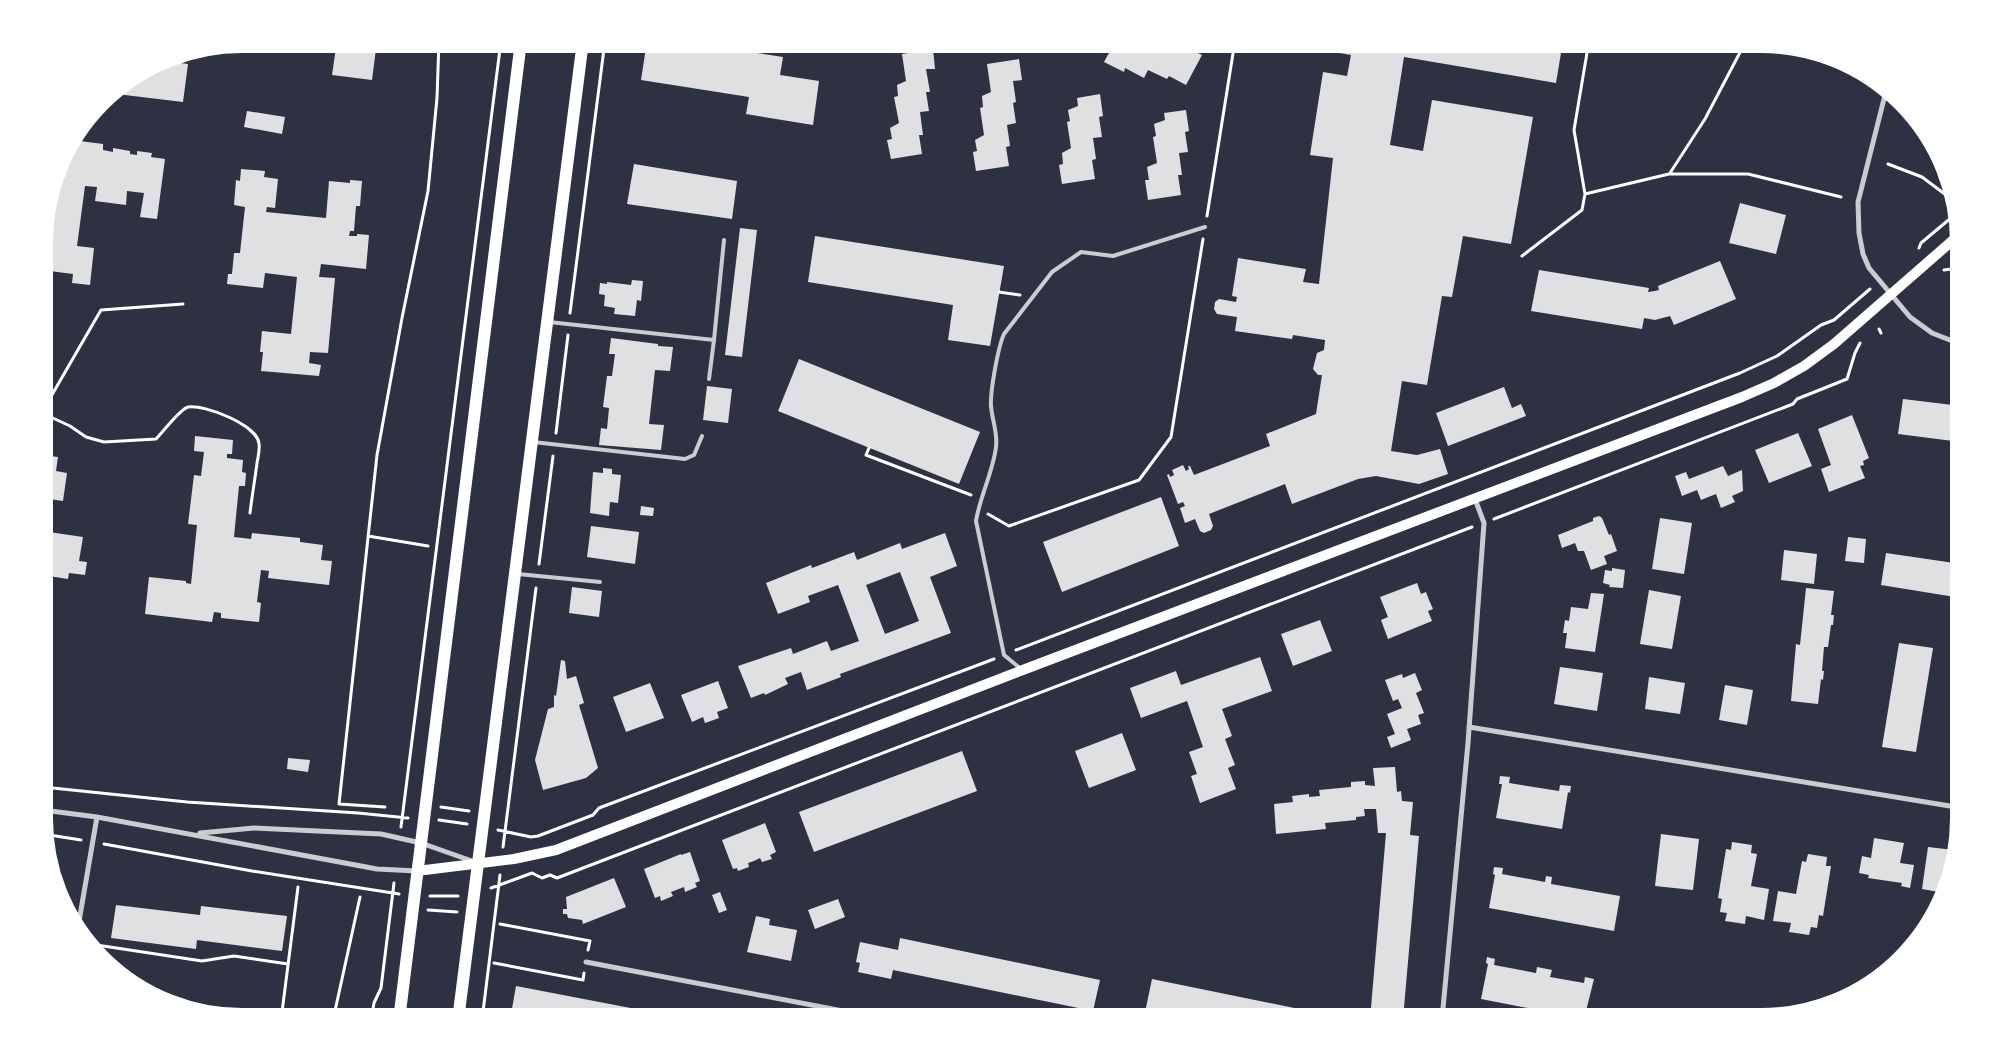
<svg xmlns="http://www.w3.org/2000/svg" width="2003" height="1061" font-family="Signika,sans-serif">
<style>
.building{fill:#e0e0e3;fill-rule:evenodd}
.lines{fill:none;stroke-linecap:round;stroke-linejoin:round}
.path{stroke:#fff;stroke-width:3}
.service{stroke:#caccd0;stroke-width:4}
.minor{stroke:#caccd0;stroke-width:5}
.secondary{stroke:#fff;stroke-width:10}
.primary{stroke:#fff;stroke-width:12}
.rim{fill:none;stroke:#fff;stroke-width:6}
</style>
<rect width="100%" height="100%" fill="#2d3142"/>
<path class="building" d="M337 41H377L372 80 332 75Z
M647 41H680L783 57 780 75 819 81 813 125 746 114 749 97 641 80Z
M1125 41 1139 43 1144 41 1166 52 1172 45 1182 50 1184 46 1202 55 1186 85 1169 76 1167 79 1148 70 1144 78 1125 68 1124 72 1104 62 1115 42 1121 45Z
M1302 41H1563L1556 83 1404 57 1390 145 1423 151 1432 100 1533 117 1511 244 1463 236 1452 297 1442 296 1427 385 1402 381 1391 451 1417 455 1440 449 1448 474 1419 484 1376 476 1358 479 1292 504 1285 484 1209 514 1213 526 1211 530 1204 533 1200 531 1195 519 1185 523 1180 508 1185 506 1183 502 1178 504 1167 475 1169 474 1170 477 1174 475 1172 470 1183 465 1186 471 1189 469 1188 466H1190L1194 475 1270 446 1266 434 1316 414 1322 375H1318L1313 369 1317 353 1324 350 1325 340 1293 335 1292 339 1235 331 1237 317 1217 314 1214 309 1215 302 1219 299 1236 302 1237 297 1232 296 1238 258 1306 269 1303 282 1319 284 1333 158 1310 155 1323 72 1347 76 1351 55 1301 46Z
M933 49 935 69H926L930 92H926L929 111 920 112 923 135H919L922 154 891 159 887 140 892 139 890 128 899 123 894 97 898 96 897 85 906 81 902 54Z
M1019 59 1022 80 1013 81 1016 102 1013 103 1016 123 1007 125 1010 146 1006 147 1009 166 976 171 973 152 977 151 975 140 984 135 980 108 983 107 982 96 991 92 987 64Z
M159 60 188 64 183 102 108 93Z
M1100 94 1103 116 1099 117 1102 137 1093 138 1096 159 1092 160 1095 179 1062 184 1059 165 1063 164 1062 153 1071 148 1067 122 1070 121 1068 110 1078 106 1077 98Z
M1186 110 1189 131 1185 132 1188 152 1179 153 1182 175H1178L1181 195 1148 200 1145 180H1149L1147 167 1157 163 1153 137 1156 136 1154 124 1165 120 1164 113Z
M247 111 285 117 282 134 244 127Z
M72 140 103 144V150L113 152V148L130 151V154L137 155V151L152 153 151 157 165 159 157 219 140 217 144 193 127 191 126 205 95 201 97 187 85 186 77 246 94 248 90 285 72 283 73 274 42 270 43 250 48 251 52 219H46L48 204 62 153Z
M634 164 737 181 732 219 627 204Z
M241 169 265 171 264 177 278 179 275 208 267 207 266 212 326 218 329 181 350 183V180L362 181 360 206H356L354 231H350L349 236H357V234L369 235 366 269 321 264 319 277 335 278 328 353 310 352 309 363 321 365 319 376 261 371 263 352H260L262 331 291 334 297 277 265 273 263 288 227 284 228 274H232L234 253H240L245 207 234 205 236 180 240 181Z
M1740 203 1786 215 1776 254 1729 243Z
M740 228 757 230 742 357 725 355Z
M815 236 1004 266 990 346 948 340 953 305 808 282Z
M1720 261 1736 299 1674 325 1670 316 1655 320 1644 318 1642 329 1531 311 1539 270 1649 288 1648 292 1655 291 1659 290 1658 286Z
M632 280 643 281 641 301 637 300 635 316 614 314 615 308 604 306 605 295 599 294 600 283 607 284V282L631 285Z
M611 338 658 344V346L673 347 670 371 655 370 649 424 664 425 661 450 599 445 601 428 607 429 609 408 603 407 607 376H612L615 354H609Z
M799 359 980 432 959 484 778 411Z
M707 386 732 389 728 423 703 420Z
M1504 387 1512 408 1521 404 1526 416 1448 446 1436 413Z
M1903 399 1961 406V442L1898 434Z
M1852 415 1869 458 1863 461 1864 465 1860 466 1865 478 1829 492 1821 469 1831 465 1818 429Z
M1798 433 1812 466 1769 483 1755 450Z
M195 436 233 440 232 454H227V458L243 460 242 472 246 473 245 486H239L234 537 251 539 252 533 300 538V542L323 545 321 560 332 561 329 585 268 578 269 571 261 570 257 602 261 603 259 622 221 618V613L214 612 212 622 145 614 149 577 186 581V583L191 584 197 525 188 524 194 475 201 476 204 452 194 451Z
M42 455 58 457 56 471 67 473 63 501 42 498Z
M1723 466 1728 476 1742 470 1743 491 1732 496 1735 502 1721 508 1716 494 1701 500 1697 490 1682 496 1675 476 1686 472 1689 479Z
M603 468 612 469V474L621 475 618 503 610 502 609 516 590 513 593 472 603 473Z
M1161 497 1179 546 1062 592 1043 542Z
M641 506 654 508 653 516 640 515Z
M1599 516 1602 518 1609 535 1611 534 1617 551 1604 556 1607 564 1591 570 1584 551H1578L1575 543 1562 548 1558 535 1593 521V518Z
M1660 518 1692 523 1684 574 1652 569Z
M591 526 639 532 635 564 587 557Z
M42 531 83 537 79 561 87 562 85 575 69 573 68 579 42 575Z
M945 533 957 566 930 577 951 633 840 674 841 677 807 690 801 672 785 678 788 684 765 695 764 693 751 698 738 666 791 648 793 654 827 641 831 651 859 641 838 585 808 596 810 602 778 614 766 583 811 565 812 568 854 552 857 560 900 543 902 549ZM900 572 919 621 885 634 866 585Z
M1848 537 1866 539 1864 563 1845 561Z
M1784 550 1817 554 1814 584 1781 580Z
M1886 553 1961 564V598L1881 585Z
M1612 568 1625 570 1623 588 1609 587 1610 585 1603 583 1605 570 1612 571Z
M1417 583 1421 594 1426 592 1429 600 1433 609 1428 611 1432 621 1388 639 1381 620 1388 617 1380 597Z
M572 587 602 591 599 617 569 613Z
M1806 588 1834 591 1831 615H1834L1833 625H1831L1828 647H1824L1822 671H1824L1823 680 1821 679 1818 704 1791 701 1796 644 1800 645Z
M1649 590 1681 596 1672 649 1640 644Z
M1591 593 1604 594 1595 652 1565 648 1567 633H1563L1565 620 1569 621 1571 607 1588 609Z
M1320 620 1332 651 1293 666 1281 634Z
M43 633 52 635 49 653H43Z
M1899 643 1933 648 1916 752 1882 747Z
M1260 657 1272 691 1222 709 1232 736 1225 739 1235 765 1228 768 1236 789 1200 803 1191 776 1197 774 1189 752 1203 747 1187 701 1141 718 1130 688 1176 671 1181 685Z
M561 660 565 661 567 679 576 676 584 703 579 705 598 768 586 778 543 790 535 760 548 709 554 707V695L556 696Z
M1560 667 1603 673 1597 711 1554 704Z
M1415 673 1422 690 1416 693 1424 713 1418 715 1421 724 1407 729 1411 740 1391 748 1387 737 1395 734 1387 714 1402 708 1398 699 1393 701 1385 680 1402 674 1403 678Z
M1649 677 1685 683 1680 714 1645 709Z
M718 681 728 708 717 712 719 718 705 723 703 717 692 722 681 695Z
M650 683 664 718 626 732 613 697Z
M1725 685 1753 690 1747 725 1719 720Z
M1122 733 1136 770 1089 788 1075 751Z
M962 751 977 791 814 852 799 812Z
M288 758 310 760 308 772 287 769Z
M1395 767 1397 792 1401 791 1402 801 1413 802 1410 835 1419 836 1403 1019H1370L1386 833H1378L1376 809H1364L1365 816 1356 817V820L1325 823 1326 829 1276 834 1274 804 1293 802 1292 796 1309 794V797L1320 796 1319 790 1351 787V782L1365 781V785L1375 786 1373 768Z
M1500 776 1510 777 1509 783 1559 791 1560 785 1571 786 1570 793 1568 792 1562 829 1496 818 1502 784H1499Z
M765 823 776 852 770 855 772 859 762 862 760 858 754 861 748 863 749 867 738 871 737 868 733 869 722 840Z
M1661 834 1699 839 1693 890 1655 886Z
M1874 838 1904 843 1900 863 1914 865 1910 888 1901 886 1902 883 1868 878 1869 875 1859 873 1862 856 1871 858Z
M1732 842 1752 845 1751 853 1757 854 1751 886 1769 889 1764 920 1746 916 1745 924 1725 921 1727 913 1720 912 1722 899 1718 898 1726 849 1731 850Z
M1928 847 1954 850 1944 893 1922 889Z
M690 852 700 881 695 883 697 887 685 892 684 887 671 892 673 896 661 901 660 896 655 898 644 869 681 854V855Z
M1808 854 1827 857 1826 866H1831L1823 916 1819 915 1817 928 1811 927 1809 935 1789 932 1791 923 1773 921 1778 891 1796 894 1802 861 1806 862Z
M1494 867 1503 868 1502 874 1545 882 1546 876 1552 877 1551 884 1620 896 1614 931 1489 908 1495 875 1493 874Z
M614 878 626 907 583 924 582 920 568 918 567 914H563V909H567L566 897Z
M720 892 727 910 719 913 712 895Z
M838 899 845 917 815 929 808 910Z
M116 905 200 915 201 906 287 916 282 951 197 940 196 949 111 938Z
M756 916 770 919 769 925 797 930 791 961 747 952Z
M900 938 1100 980 1093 1011 893 970 891 979 858 972 860 963 856 962 860 942 898 950Z
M1487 957 1495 959 1494 965 1536 973 1537 967 1552 970 1550 977 1584 983 1585 977 1594 979 1584 1019 1481 999 1488 964 1486 963Z
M1152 979 1348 1019 1156 1020 1144 1017Z
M516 986 688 1019V1020H510Z"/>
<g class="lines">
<path class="path" d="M1589 41 1574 130 1585 194 1669 174H1748L1841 197
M1888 164 1922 177 1954 201
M1670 173 1705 119 1746 41
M1207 216 1235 41
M1919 248 1921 243 1958 212
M1522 256 1582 210 1585 194
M1944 270 1951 269 1960 261
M999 292 1020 295
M570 313 605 41
M1879 329 1881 333
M42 412 101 310 183 304
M42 413 70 426 86 437 104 442 156 439C163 432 180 409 188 407 204 404 258 425 259 444 260 450 258 457 257 463 255 479 252 496 250 513
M556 433 568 335
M869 448 866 455 971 495
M988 514 1009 526 1139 480 1171 437 1203 239
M1494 519 1793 404 1797 399 1847 379 1855 353 1860 343
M368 536 428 546
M539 564 553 456
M1016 650 1740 373 1777 356 1821 325 1834 320 1870 289
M43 787 187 802 358 813 408 818
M385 807 339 804 377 455 402 318 428 191 437 98 439 41
M441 807 469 811
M439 820 467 824
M401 827 501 41
M498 830 531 837 538 836 593 815 599 808 994 659
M43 834 81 840
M104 844 252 871 399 894
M503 847 536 588
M491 888 532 873 542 878 550 875 557 878 1472 527
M430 896H458
M428 910 457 912
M500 924 590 941 588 950
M90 944 202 961 234 956 288 964
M494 963 583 980 584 973
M281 1020 298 887
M333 1020 360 897
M371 1020 374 1003 381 988 394 883
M482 1020 500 875"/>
<path class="service" d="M549 322 714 340 709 379
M714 340 724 240
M533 442 685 459 694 455 702 436
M518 574 600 582
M1021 669 1004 655 976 521C980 496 993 472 996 447 998 433 992 420 991 406 990 392 998 347 1004 334L1052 272 1081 252 1113 256 1205 227"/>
<path class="minor" d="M1000 41 1031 44 1034 41
M1887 87 1858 202 1859 233 1863 254 1869 268 1910 317 1932 333 1960 344
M1469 727 1962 808
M43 810 97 817 377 869 417 871
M200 833 254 828 381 834 421 843 472 861
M77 933 97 817
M586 962 890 1020
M1442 1019 1468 743 1484 523 1475 499"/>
<path class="secondary" d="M417 871 514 859 556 850 1028 668 1742 397 1774 383 1804 366 1834 344 1960 234"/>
<path class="primary" d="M399 1020 521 41
M458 1020 583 41"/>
</g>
<path d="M0 0H2003V1061H0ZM242 50H1761A192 192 0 0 1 1953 242V819A192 192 0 0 1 1761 1011H242A192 192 0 0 1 50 819V242A192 192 0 0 1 242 50Z" fill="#fff" fill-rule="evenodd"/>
<path class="rim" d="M242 50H1761A192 192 0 0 1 1953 242V819A192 192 0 0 1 1761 1011H242A192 192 0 0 1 50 819V242A192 192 0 0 1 242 50Z"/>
</svg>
